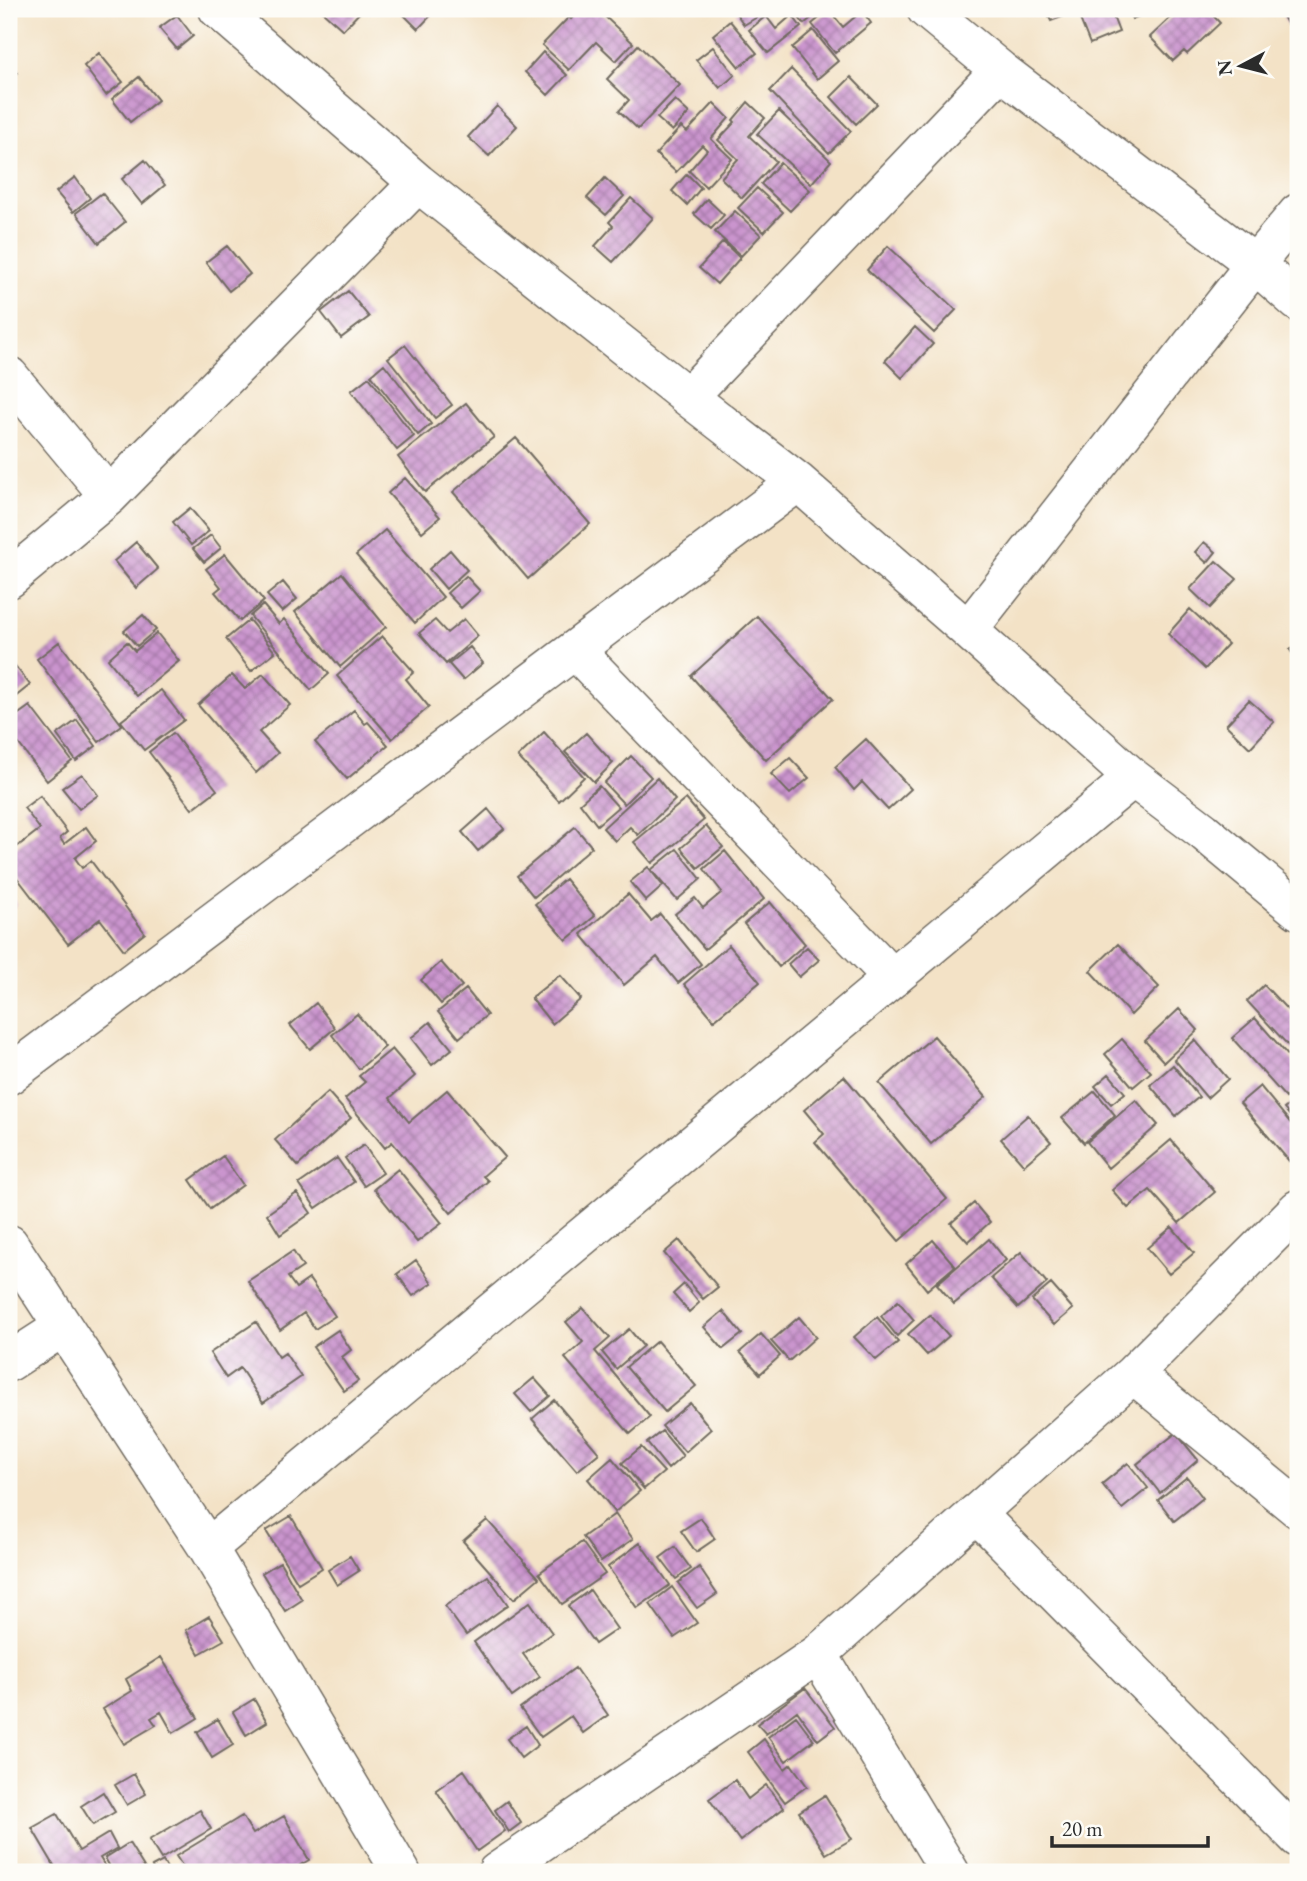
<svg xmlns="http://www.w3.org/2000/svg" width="1307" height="1881" font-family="'EB Garamond',serif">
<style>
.building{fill:url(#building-cross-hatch)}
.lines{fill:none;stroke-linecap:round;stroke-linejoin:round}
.street-casing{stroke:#716b61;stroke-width:41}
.street{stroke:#fff;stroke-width:38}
</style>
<defs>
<pattern id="building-cross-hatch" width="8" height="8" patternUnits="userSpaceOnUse" patternTransform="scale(1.75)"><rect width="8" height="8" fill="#ca94ce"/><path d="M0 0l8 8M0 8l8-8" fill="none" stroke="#a479a7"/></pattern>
</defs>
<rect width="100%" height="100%" fill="#fdfcf7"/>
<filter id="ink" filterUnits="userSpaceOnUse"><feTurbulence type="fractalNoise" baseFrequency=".0143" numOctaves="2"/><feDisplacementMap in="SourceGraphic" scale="14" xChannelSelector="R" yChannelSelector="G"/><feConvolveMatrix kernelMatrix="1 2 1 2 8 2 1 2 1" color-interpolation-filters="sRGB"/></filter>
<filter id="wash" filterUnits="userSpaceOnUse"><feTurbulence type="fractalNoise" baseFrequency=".00686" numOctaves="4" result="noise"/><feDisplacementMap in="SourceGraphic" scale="28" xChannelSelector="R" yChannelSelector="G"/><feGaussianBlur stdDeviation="1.57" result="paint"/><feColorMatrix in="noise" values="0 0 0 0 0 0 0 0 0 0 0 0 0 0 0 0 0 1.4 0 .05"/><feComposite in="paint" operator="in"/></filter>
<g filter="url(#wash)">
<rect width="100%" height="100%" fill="#f3e2c6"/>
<g id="blocks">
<path class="building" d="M324 9H363L343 30 322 11Z
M398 9H437L418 29Z
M580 9H597L633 43 616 61 596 42 569 70 542 45 569 17 571 19Z
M744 9H765L767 11 744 25 736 13Z
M792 9H822L804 24Z
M1045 9H1065L1067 15 1051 21Z
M1076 9H1110L1119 32 1090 44Z
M1128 9H1157L1132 19Z
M1180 9H1207L1220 23 1187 54 1184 51 1173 61 1150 37Z
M1296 9H1298V45L1283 16Z
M829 10 843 27 862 11 871 23 835 53 812 24Z
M177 15 193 36 177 49 159 28Z
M792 15 801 27 768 53 749 30 766 16 776 29Z
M730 21 757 53 739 67 713 35Z
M813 30 838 61 817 79 792 48Z
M638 45 680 85 638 129 619 111 629 100 607 79Z
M713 47 735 75 720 88 696 60Z
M543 52 567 75 548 95 525 72Z
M99 53 123 82 106 95 84 66Z
M9 62 17 73 9 80Z
M791 69 851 131 829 153 770 91Z
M139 77 158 100 130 122 112 99Z
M851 77 877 104 856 124 831 97Z
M675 100 689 113 672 131 657 118Z
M748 102 765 118 749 136 776 161 742 198 721 178 738 159 718 140 735 122 733 120Z
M714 103 729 118 711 139 732 159 706 187 689 171 707 150 702 145 676 172 656 154 681 127 687 132Z
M497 106 517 126 489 156 468 137Z
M779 111 831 161 811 184 757 134Z
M145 160 165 185 142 204 122 179Z
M780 163 810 190 790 211 761 184Z
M687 174 701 188 687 205 672 191Z
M75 177 90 198 73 212 56 192Z
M605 178 624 196 606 215 587 198Z
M757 188 783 212 764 232 738 208Z
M102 193 125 222 99 243 76 213Z
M631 198 653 218 613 262 595 246 613 226 609 222Z
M707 199 724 215 711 229 694 214Z
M735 211 761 235 741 256 715 232Z
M723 242 740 258 717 284 699 268Z
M227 246 250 274 229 291 206 262Z
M888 246 956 310 934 333 867 270Z
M348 291 369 317 341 338 321 312Z
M915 327 933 344 902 378 885 361Z
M405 345 452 405 435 418 388 358Z
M384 364 431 424 418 435 371 375Z
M369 377 414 436 397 450 351 391Z
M466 403 494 437 425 492 398 457Z
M516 438 590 524 528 579 453 492Z
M405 478 440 517 422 532 388 493Z
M190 508 209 531 191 545 173 522Z
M385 530 443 597 415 623 356 555Z
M211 535 221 548 204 562 193 549Z
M136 542 158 569 136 588 114 561Z
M1204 542 1216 552 1207 563 1195 552Z
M450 550 467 570 446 589 429 569Z
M225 554 264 601 240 621 215 592 221 587 206 569Z
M1216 561 1237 579 1210 608 1190 589Z
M342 573 386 627 340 667 295 612Z
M466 576 480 591 461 608 447 593Z
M283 582 297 599 282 612 267 595Z
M263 605 279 624 284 619 329 674 311 690 250 616Z
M1190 609 1228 644 1205 669 1168 634Z
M143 615 156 630 137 646 124 631Z
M757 616 833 699 766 760 691 676Z
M464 619 478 636 446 664 419 633 435 620 447 633Z
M249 620 275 652 251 671 226 639Z
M157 633 179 661 137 696 108 659 127 642 135 651Z
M382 636 414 672 406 679 429 707 392 739 337 676Z
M59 642 122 725 99 742 37 659Z
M1298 644V662L1290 650Z
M470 647 483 663 463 680 449 664Z
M9 658 30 685 9 702Z
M263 674 290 705 259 732 278 753 256 773 198 705 232 675 245 689Z
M161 690 184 720 144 750 121 721Z
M1249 700 1274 722 1250 748 1226 725Z
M30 706 72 761 47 781 9 731V721Z
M354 710 365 724 368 722 388 745 347 779 315 742Z
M77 720 96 746 76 761 57 735Z
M544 732 584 777 559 801 518 757Z
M173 733 217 790 192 809 149 752Z
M586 733 613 763 594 782 565 752Z
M866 739 911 789 888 810 862 782 854 790 835 767Z
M631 756 651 777 624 804 604 783Z
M790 758 809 778 790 794 771 774Z
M82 774 98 795 79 809 62 788Z
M657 778 675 800 638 835 630 827 615 841 603 828Z
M599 786 618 807 597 825 580 803Z
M40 796 67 832 60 838 64 844 86 827 96 841 75 858 82 868 91 861 145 933 124 950 100 919 68 944 9 867V853L40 829 24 808Z
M686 799 704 820 652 863 634 842Z
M488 809 504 829 478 851 462 832Z
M706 826 723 847 698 868 681 848Z
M575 827 592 847 534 897 517 876Z
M677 849 701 879 677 900 651 870Z
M725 851 764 899 705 949 675 914 695 898 703 908 722 892 704 869Z
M648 867 663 886 646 901 630 882Z
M565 879 595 916 566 940 535 904Z
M9 894 17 905 9 911Z
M628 894 651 921 660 914 701 964 678 983 657 957 624 985 581 934Z
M770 902 805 944 779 967 744 924Z
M1118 944 1159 987 1131 1015 1090 971Z
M729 945 760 982 714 1020 684 984Z
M807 947 819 960 799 977 788 964Z
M441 962 462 986 441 1004 421 980Z
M560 975 581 999 552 1024 531 998Z
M1264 985 1298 1021V1056L1247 1001Z
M466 989 487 1015 459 1038 438 1012Z
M316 1003 335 1028 310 1049 290 1025Z
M1179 1009 1198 1030 1164 1062 1145 1041Z
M357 1014 385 1047 359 1069 332 1035Z
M1255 1018 1298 1067V1087L1286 1098 1232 1038Z
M430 1022 452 1049 432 1065 411 1038Z
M934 1036 986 1097 931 1144 879 1083Z
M1122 1039 1151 1072 1133 1087 1105 1054Z
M1195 1040 1228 1079 1207 1098 1174 1059Z
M392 1049 415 1076 390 1098 409 1122 447 1090 505 1157 483 1176 488 1181 451 1213 392 1142 385 1148 345 1099 365 1082 359 1076Z
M1173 1065 1199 1097 1176 1116 1150 1085Z
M1109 1074 1125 1093 1111 1104 1095 1086Z
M844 1076 947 1199 899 1241 815 1142 824 1134 804 1110Z
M1260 1086 1298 1132V1153L1289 1161 1240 1103Z
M1095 1091 1115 1115 1084 1143 1062 1118Z
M328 1092 351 1118 298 1166 275 1140Z
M1298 1098V1125L1284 1109Z
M1136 1100 1158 1125 1108 1168 1087 1142Z
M1028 1115 1051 1142 1024 1165 1001 1139Z
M1171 1140 1215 1192 1179 1223 1150 1190 1128 1208 1112 1190Z
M364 1145 383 1173 364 1186 345 1158Z
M223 1156 243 1185 210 1209 190 1180Z
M337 1158 354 1182 316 1208 299 1184Z
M398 1169 442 1223 417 1242 374 1189Z
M297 1193 311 1213 280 1235 267 1214Z
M974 1203 990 1222 968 1242 951 1223Z
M1172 1227 1194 1253 1169 1274 1147 1248Z
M989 1239 1006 1260 954 1304 937 1284Z
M679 1240 718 1287 703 1299 664 1253Z
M933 1240 955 1266 927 1290 906 1264Z
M293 1251 303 1267 288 1277 296 1288 309 1279 335 1316 315 1329 304 1313 280 1330 248 1281Z
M1021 1252 1047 1283 1018 1308 991 1278Z
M416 1260 432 1283 413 1296 397 1274Z
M684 1284 699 1303 689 1312 673 1294Z
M1051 1284 1073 1309 1054 1325 1032 1300Z
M898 1301 914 1320 897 1336 881 1316Z
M583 1308 610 1338 595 1351 650 1417 630 1434 565 1358 583 1342 566 1322Z
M723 1311 742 1334 723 1349 704 1327Z
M930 1315 949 1336 927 1355 908 1334Z
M799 1317 816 1337 789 1361 771 1341Z
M877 1317 898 1342 876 1360 854 1337Z
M256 1322 279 1357 285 1353 301 1377 263 1403 240 1368 226 1378 210 1353Z
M629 1329 643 1346 616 1369 602 1352Z
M338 1330 351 1350 342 1357 358 1381 344 1391 313 1347Z
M761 1334 780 1356 760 1374 740 1352Z
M657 1341 696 1386 665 1412 626 1367Z
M534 1378 550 1396 531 1412 515 1394Z
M554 1400 599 1453 577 1471 532 1419Z
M690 1403 711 1429 685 1452 662 1426Z
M662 1431 683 1456 668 1469 647 1443Z
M1176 1433 1198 1460 1160 1493 1137 1464Z
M641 1447 664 1472 644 1489 622 1463Z
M612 1458 640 1491 615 1512 588 1479Z
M1128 1463 1148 1488 1122 1509 1102 1484Z
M1187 1477 1203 1498 1174 1521 1158 1500Z
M615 1514 633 1539 601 1562 583 1537Z
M291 1516 322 1568 298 1583 266 1531Z
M701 1518 715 1539 696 1552 681 1531Z
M487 1520 539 1578 514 1599 463 1541Z
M582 1542 605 1574 562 1604 539 1573Z
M640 1543 670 1585 637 1608 608 1567Z
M675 1547 691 1569 676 1579 660 1558Z
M350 1556 359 1571 337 1585 328 1570Z
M280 1562 302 1600 285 1611 262 1573Z
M699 1567 717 1594 697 1608 678 1583Z
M488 1576 508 1605 466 1635 445 1606Z
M672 1587 697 1623 674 1638 650 1604Z
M590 1590 617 1629 595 1644 568 1606Z
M530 1602 552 1633 523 1654 540 1677 512 1697 474 1642Z
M209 1616 224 1640 199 1654 186 1630Z
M161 1657 198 1718 173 1733 161 1712 151 1718 156 1725 124 1744 103 1709 132 1691 126 1679Z
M575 1668 608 1715 583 1733 571 1716 541 1737 520 1708Z
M805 1688 835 1727 818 1740 797 1711 766 1734 757 1724Z
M254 1699 267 1722 246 1735 233 1712Z
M796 1716 814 1740 786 1761 768 1737Z
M218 1719 233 1745 212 1758 197 1732Z
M526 1726 538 1745 521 1758 507 1739Z
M764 1739 785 1769 791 1764 807 1786 785 1802 748 1752Z
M464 1770 505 1831 477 1851 436 1790Z
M134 1774 146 1794 127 1805 115 1785Z
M735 1780 748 1799 766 1785 784 1808 740 1841 709 1799Z
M103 1792 115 1812 93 1825 81 1806Z
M825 1795 852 1839 826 1854 799 1812Z
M507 1801 521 1823 509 1832 495 1810Z
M200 1810 211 1829 161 1859 149 1840Z
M57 1814 79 1851 109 1833 117 1848 100 1858 105 1866 95 1872H58L32 1828Z
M242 1816 253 1834 284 1816 309 1860 288 1872H186L176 1856Z
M129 1843 147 1872H113L105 1858Z
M163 1861 169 1872H155L152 1867Z"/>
</g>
</g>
<g filter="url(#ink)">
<use href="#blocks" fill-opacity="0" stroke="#716b61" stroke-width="2"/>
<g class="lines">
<g class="street-casing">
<path id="street" d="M218 9 418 183 688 397 798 482 968 630 1133 778 1203 831 1298 910
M926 9 1000 70 1255 264 1298 302
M9 376 109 496
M688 397 1000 70
M9 579 109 496 418 183
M968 630 1255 264 1298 213
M575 650 893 978
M9 1075 798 482
M9 1244 208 1548 401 1872
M9 1362 63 1327
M1133 1374 1298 1509
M976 1513 1298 1838
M208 1548 1133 778
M818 1654 950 1872
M497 1872 818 1654 1133 1374 1298 1209"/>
</g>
<use href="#street" class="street"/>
</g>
</g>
<rect width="1307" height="1881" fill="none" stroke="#fdfcf7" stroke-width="35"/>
<g transform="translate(1241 66) rotate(263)" stroke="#fdfcf7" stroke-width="5" paint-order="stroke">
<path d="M0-5L12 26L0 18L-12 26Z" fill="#2b2b2b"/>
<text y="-10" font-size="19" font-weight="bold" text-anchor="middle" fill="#2b2b2b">N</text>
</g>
<path d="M1052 1836v10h156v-10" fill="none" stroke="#2b2b2b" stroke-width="3.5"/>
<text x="1062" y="1836" font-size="21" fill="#2b2b2b" stroke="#fdfcf7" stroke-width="5" paint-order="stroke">20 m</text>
</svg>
